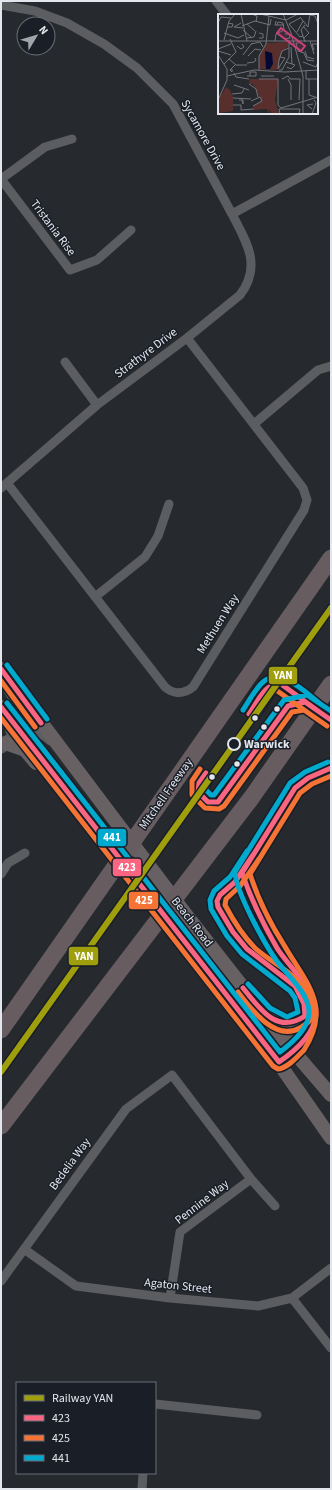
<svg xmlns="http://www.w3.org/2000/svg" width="332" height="1490" font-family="'Source Sans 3',sans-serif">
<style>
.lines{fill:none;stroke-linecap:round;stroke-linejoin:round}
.minor{stroke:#5b5d60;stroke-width:9}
.secondary{stroke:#5b5d60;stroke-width:13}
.primary{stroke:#676164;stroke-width:14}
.motorway{stroke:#675d60;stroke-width:17}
.bus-1-casing{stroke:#191e27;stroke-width:8}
.bus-2-casing{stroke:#191e27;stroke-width:8}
.bus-3-casing{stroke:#191e27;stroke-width:8}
.bus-1{stroke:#fa6682;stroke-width:5}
.bus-2{stroke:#f57335;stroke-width:5}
.bus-3{stroke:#00a9ce;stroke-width:5}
.rail-1-casing{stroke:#191e27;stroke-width:9}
.rail-1{stroke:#9f9e0d;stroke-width:6}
.bus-dot{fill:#e3e7ed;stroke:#191e27;stroke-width:1.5}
.stop-dot{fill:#191e27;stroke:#e3e7ed;stroke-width:2}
.labels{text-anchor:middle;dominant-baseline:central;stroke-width:3;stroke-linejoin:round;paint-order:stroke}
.street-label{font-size:12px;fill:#e3e7ed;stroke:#191e27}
.stop-label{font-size:12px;font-weight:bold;fill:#e3e7ed;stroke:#191e27;text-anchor:start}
.inset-road{fill:none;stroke:#72757a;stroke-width:1}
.view{fill:#c94178;fill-opacity:0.15;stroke:#c94178;stroke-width:2}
.inset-edge{fill:none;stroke:#e3e7ed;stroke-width:2}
.line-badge{stroke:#191e27;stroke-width:1.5}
.badge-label{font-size:11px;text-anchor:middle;font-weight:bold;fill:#fff}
</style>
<rect width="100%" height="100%" fill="#26292e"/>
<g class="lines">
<path class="minor" d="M216 1 227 15
M1 5 35 11 67 23 104 44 137 68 173 104 232 214 331 160
M1 179 70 270 97 260 131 230
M1 179 45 147 72 139
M65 362 97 405
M254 424 318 370 331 366
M7 483 165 687C174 695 184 694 193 687L304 510 307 500 303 488 187 338
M1 488 97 405 187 338 240 295C262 266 247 243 232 214
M95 597 145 557 158 536 169 504
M1 874 8 863 25 853
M271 1052 286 1042 305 1016 304 1002 294 984
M279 1062C292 1053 300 1045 308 1031 325 1001 304 987 287 963
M24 1249 76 1286 170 1298 258 1306 292 1298 331 1268
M1 1281 126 1109 172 1075 251 1179 275 1206
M170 1298 180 1232 251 1179
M292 1298 331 1348
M155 1404 257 1415
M142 1489 143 1473"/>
<path class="secondary" d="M12 731C28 725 39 728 51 739
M1 747 14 737 23 720 19 705 10 690"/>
<path class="primary" d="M1 669 187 916 294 1052 331 1095
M1 707 271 1052 331 1138
M5 743 25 750 36 763
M268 1014C284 1024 288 1026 305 1016"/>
<path class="motorway" d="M1 1030 331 558
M1 1126 252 797 331 684"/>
<g class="bus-1-casing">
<path id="bus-1" d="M1 669 41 723
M1 707 279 1062C295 1051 316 1033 316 1012 316 990 288 966 277 948 263 924 251 899 242 873L295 788 308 778 331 768
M249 714C257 703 266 681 281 684L318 711
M206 773 199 783 198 792 208 802H218L288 706 305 702 331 720
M243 988C260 1009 277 1035 305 1016L304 1004 295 986 247 949 233 932 218 907 217 901 220 895 235 882 253 855"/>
</g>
<g class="bus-2-casing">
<path id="bus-2" d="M1 681 35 727
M1 718 273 1066 278 1069C288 1068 298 1056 304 1050 332 1006 306 983 284 945 270 923 258 899 250 874L300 793 312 784 331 776
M255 718 273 692 276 690 314 717
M200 769 192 781V795L205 808 219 809 224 806 292 712 304 710 327 726
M238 992C251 1009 275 1042 300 1028 304 1025 309 1023 312 1018 317 980 278 969 255 948 243 936 233 920 225 905L226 899 240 886 259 859"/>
</g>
<g class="bus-3-casing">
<path id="bus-3" d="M7 665 47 719
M7 703 280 1052C292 1043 310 1028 309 1011 308 992 287 975 276 960 264 943 236 892 235 872L290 783 305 772 328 762
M243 710C249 701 255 689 263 682 281 666 308 695 322 705
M212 777 205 789 211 795H214L284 700 307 695 331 711
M247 851 230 877 214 891 210 900 211 909 227 936 242 954 290 991 295 998 298 1012 287 1017 270 1008 248 984"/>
</g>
<use href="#bus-1" class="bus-1"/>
<use href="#bus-2" class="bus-2"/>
<use href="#bus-3" class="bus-3"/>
<g class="rail-1-casing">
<path id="rail-1" d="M1 1072 331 608"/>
</g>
<use href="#rail-1" class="rail-1"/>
</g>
<g class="bus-dot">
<circle cx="277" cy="709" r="3.5"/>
<circle cx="255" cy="718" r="3.5"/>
<circle cx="264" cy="727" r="3.5"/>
<circle cx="237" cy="764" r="3.5"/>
<circle cx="212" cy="777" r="3.5"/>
</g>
<circle class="stop-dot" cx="234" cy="744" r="6"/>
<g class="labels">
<g class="street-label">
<text transform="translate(203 135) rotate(61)">Sycamore Drive</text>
<text transform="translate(53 228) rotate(53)">Tristania Rise</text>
<text transform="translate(146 353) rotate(-37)">Strathyre Drive</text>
<text transform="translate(218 624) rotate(-58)">Methuen Way</text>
<text transform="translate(166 794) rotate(-55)">Mitchell Freeway</text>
<text transform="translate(192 922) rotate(52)">Beach Road</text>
<text transform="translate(70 1164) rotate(-54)">Bedelia Way</text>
<text transform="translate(202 1202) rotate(-38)">Pennine Way</text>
<text transform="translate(178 1286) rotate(6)">Agaton Street</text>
</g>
<g class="stop-label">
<text x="244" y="744">Warwick</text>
</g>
</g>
<g transform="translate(218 14)">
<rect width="100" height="100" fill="#26292e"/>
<path d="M70 28V33L64 37 59 56 41 55V42L48 29ZM32 65H60L57 86 61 100H53L52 95 51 100 49 95 36 96 35 92 44 87 35 70H31ZM8 73 12 76 15 83V97L1 99 0 86Z" fill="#592f2e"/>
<path d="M47 37 54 39 55 50 52 55H48Z" fill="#030835"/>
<path class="inset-road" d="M23 0 29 27M33 0 39 2 38 8M42 0 68 6 80 0M65 0 73 19 85 62V100M92 1 97 2 100 10M82 3 90 13M82 4 71 10 82 23 85 22M58 7 57 11H66M0 9 3 3 13 4M23 9 16 13 25 14M29 10 37 7 52 11 53 5M24 12 29 10 37 17M85 12 91 19 86 24M9 13H14L15 10 10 9M90 13 92 0M25 16 34 24M79 18 85 7M6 19 20 24 26 21M67 20H71L72 24 67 25M29 24 36 23 38 17M41 24H45V20L41 19M12 25 18 38M6 26 11 7 17 0M0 27H100M57 27 58 20 66 16 65 9 60 8 59 11M92 27 96 40M87 28 83 16 87 11M81 29H78L80 37 86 39M33 30 42 28 45 33M19 32 23 35 26 33 24 30M73 33 74 50M0 35 13 30M96 36 94 30H100V33M0 37 13 41M87 37 89 43 96 45M86 39 89 46 96 47M0 41 9 55V66L0 86M25 41 34 29M30 42 37 35 43 36M62 43 67 44 60 55 61 46 64 37 71 34M11 45 18 51H29M68 48 77 51 73 55 69 53M85 48 98 53 100 48M29 49 36 48 38 46 37 44M6 50 18 38M14 55V58L12 56 17 51M41 56V42L48 30 51 2M61 56H64L71 43V27M88 56V65H100M16 59 18 63 31 65M9 62 36 56 67 58 100 56M29 62H38V58H32V62M43 62H56M41 65H60M60 65V91L63 94 100 83M64 65 70 62 72 65H82L81 86M70 65 73 71V86M91 65V81L100 84M31 70 38 75 40 83M16 71 31 76M14 80 24 79 26 75M15 84 33 85M21 86H25V90L24 86M33 87 42 83 44 87 35 92M15 91H23V96L36 95M74 95H82L81 100M94 95 89 91 95 90M62 100 61 95H74M94 100 98 89 96 86"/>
<path class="view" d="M63 14 87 32 83 37 59 19Z"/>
<rect width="100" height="100" class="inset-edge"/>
</g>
<g class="line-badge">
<rect x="268" y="666" width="30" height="19" rx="4" fill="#9f9e0d"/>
<rect x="97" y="828" width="30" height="19" rx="4" fill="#00a9ce"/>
<rect x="112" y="858" width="30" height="19" rx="4" fill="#fa6682"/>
<rect x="128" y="891" width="31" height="19" rx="4" fill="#f57335"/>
<rect x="68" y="946" width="31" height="20" rx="4" fill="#9f9e0d"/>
</g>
<g class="badge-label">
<text x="283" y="679">YAN</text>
<text x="112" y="841">441</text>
<text x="127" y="871">423</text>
<text x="144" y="904">425</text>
<text x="84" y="960">YAN</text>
</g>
<rect width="332" height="1490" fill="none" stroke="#e3e7ed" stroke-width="4"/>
<rect x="16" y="1382" width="140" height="92" fill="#191e27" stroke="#6a6e76"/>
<rect x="24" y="1395" width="20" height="6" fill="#9f9e0d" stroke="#6a6e76"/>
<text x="52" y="1402" font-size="12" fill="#e3e7ed">Railway YAN</text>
<rect x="24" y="1415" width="20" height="6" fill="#fa6682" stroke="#6a6e76"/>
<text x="52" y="1422" font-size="12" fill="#e3e7ed">423</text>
<rect x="24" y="1435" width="20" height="6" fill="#f57335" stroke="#6a6e76"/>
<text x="52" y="1442" font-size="12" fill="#e3e7ed">425</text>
<rect x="24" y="1455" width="20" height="6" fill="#00a9ce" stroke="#6a6e76"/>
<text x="52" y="1462" font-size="12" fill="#e3e7ed">441</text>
<g transform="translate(36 36) rotate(52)"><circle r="19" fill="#191e27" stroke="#6a6e76"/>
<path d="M0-3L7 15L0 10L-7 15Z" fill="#a1a4aa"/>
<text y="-6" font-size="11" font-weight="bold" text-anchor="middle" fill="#e3e7ed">N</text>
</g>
</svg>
